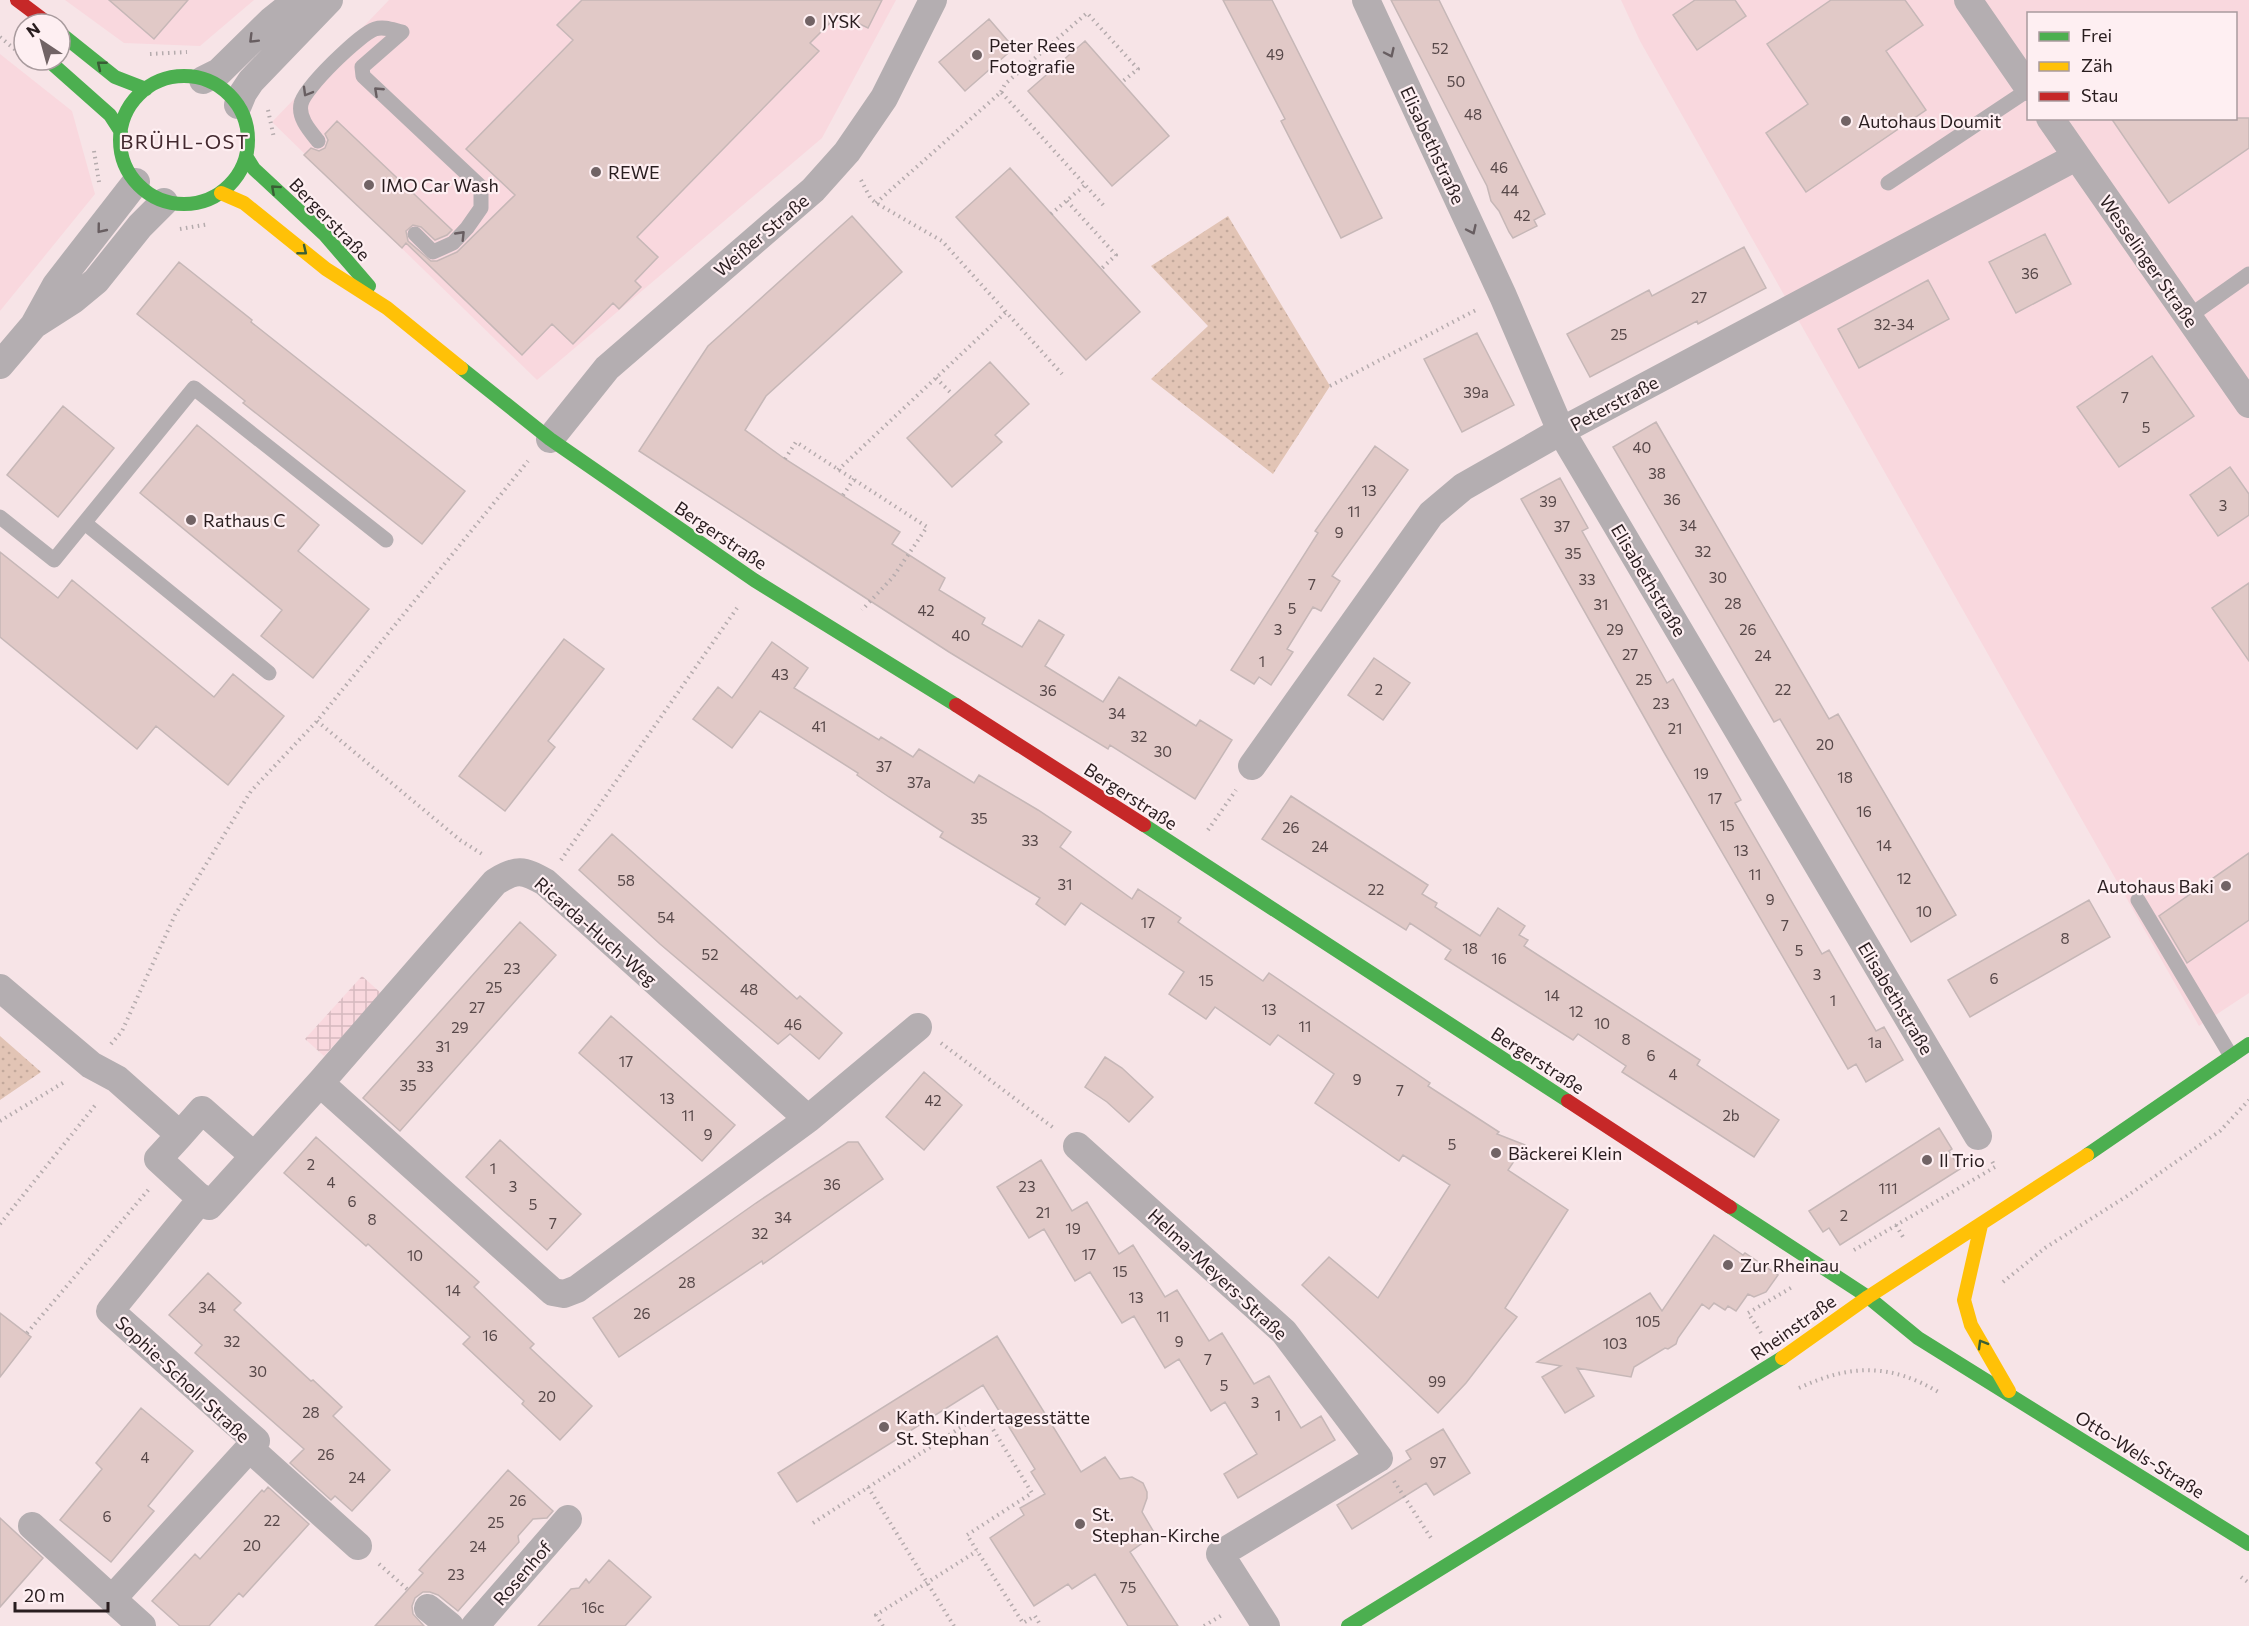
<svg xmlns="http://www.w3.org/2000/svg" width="2249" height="1626" font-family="Commissioner,sans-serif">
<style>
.built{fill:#f9d8de;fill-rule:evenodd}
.industrial{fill:url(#industrial-grid)}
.park{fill:url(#park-dots)}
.building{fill:#e1c9c7;stroke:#c6b7b7;stroke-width:1.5}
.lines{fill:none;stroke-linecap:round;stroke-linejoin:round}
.path{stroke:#b5abad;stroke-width:4;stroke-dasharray:1.5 4.5;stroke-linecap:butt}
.lane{stroke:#b4aeb1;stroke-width:15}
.street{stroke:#b4aeb1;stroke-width:28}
.fast{stroke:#4caf50;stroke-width:14}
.slow{stroke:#ffc107;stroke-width:14}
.jam{stroke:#c62828;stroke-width:14}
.oneway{stroke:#685e61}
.oneway2{stroke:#395f35}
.poi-dot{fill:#716365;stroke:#feeff2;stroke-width:2}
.labels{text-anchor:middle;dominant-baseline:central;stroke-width:4.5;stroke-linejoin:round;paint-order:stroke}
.number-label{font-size:15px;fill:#574849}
.poi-label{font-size:18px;fill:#291d1f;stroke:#feeff2;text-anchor:start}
.street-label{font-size:18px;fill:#291d1f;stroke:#feeff2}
.neighbourhood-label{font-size:20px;letter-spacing:1.5px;fill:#43292f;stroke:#feeff2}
</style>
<defs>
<pattern id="industrial-grid" width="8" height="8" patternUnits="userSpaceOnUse" patternTransform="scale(1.5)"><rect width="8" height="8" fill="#f9d8de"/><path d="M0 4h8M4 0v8" fill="none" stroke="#d5b9be"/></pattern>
<pattern id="park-dots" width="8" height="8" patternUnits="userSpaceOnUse" patternTransform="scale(1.5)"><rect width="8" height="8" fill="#e2c4b5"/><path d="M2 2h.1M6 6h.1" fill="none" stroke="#c2a89b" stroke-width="1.8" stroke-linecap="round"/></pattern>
</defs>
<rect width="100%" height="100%" fill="#f7e4e7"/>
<path class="built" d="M65 0H254L200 46 124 43Z
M389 0H896L822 138 537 380 272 122Z
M1621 0H2249V993L2199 1026 1640 41ZM2028 14H2236V118H2028Z
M0 54 72 111 95 194 0 311Z"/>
<path class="industrial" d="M362 976 382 994 324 1056 305 1039Z"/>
<path class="park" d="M1228 216 1330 386 1273 474 1151 379 1208 326 1151 266Z
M0 1036 41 1072 0 1100Z"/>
<path class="building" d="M109 0H188L154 39Z
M582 0H882L868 28 839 14 810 43 819 51 637 237 658 257 635 281 641 287 619 309 613 303 573 344 552 324 522 355 406 243 402 248 304 155 311 148 319 151 325 148 328 140 325 134 337 121 452 230 447 235 435 240 421 227 413 225 406 231 408 241 431 261H437L457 252 515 195 466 149 573 40 557 25Z
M1223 0H1272L1382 218 1341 238 1281 121 1285 119Z
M1391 0H1439L1545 214 1534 220 1537 226 1513 238 1509 232 1499 211 1491 201 1487 186 1476 165Z
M1695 0H1735L1746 16 1697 50 1673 15Z
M1831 0H1905L1923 25 1886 51 1926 110 1806 192 1766 133 1808 104 1767 44Z
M989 19 1014 48 965 91 939 62Z
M1085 41 1169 136 1112 186 1028 91Z
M2111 118H2249V148L2169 203Z
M1010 168 1140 312 1086 360 956 217Z
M852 216 902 272 766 396 745 430 785 459 900 532 892 544 945 578 939 590 985 618 982 624 1022 647 1039 620 1064 635 1045 666 1103 702 1119 677 1196 726 1200 720 1232 740 1195 799 1110 745 1108 749 949 652 639 451 708 346Z
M2045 234 2071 284 2016 313 1989 262Z
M1744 247 1766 288 1698 324 1697 321 1590 377 1567 334 1649 290 1652 296Z
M179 262 252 320 251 322 465 491 422 544 243 403 245 401 137 314Z
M1928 280 1949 319 1859 368 1838 329Z
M1477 333 1514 405 1462 432 1424 359Z
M2152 356 2194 416 2119 467 2077 407Z
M990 362 1029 404 995 435 1002 442 952 487 907 438Z
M63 406 114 448 58 517 7 475Z
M1656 422 1829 719 1838 714 1956 915 1911 942 1780 719 1774 722 1613 447Z
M197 425 319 525 298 551 369 609 313 678 261 636 282 610 140 493Z
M1375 446 1408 470 1332 576 1340 581 1321 611 1313 607 1287 649 1293 652 1271 685 1259 677 1254 684 1231 670 1318 533 1315 531Z
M2230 467 2249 494V515L2218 536 2190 495Z
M1560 478 1588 528 1582 531 1667 683 1673 679 1741 800 1735 803 1822 954 1829 950 1876 1031 1884 1027 1903 1060 1866 1082 1856 1064 1848 1069 1665 754 1521 499Z
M0 552 58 598 72 580 214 697 233 674 284 716 228 785 156 726 137 749 0 637Z
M2249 583V661L2212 608Z
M564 639 604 669 548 741 555 747 505 811 459 776Z
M772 642 808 668 794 688 879 740 881 737 913 757 919 749 974 783 979 775 1038 810 1071 832 1060 847 1132 899 1138 889 1181 918 1178 922 1263 981 1269 973 1430 1083 1428 1086 1499 1132 1497 1134 1525 1145 1508 1170 1568 1210 1505 1308 1517 1317 1466 1383 1438 1413 1302 1285 1329 1257 1378 1298 1450 1185 1403 1155 1399 1161 1315 1103 1334 1074 1278 1035 1270 1045 1215 1007 1206 1019 1169 994 1184 972 1081 903 1065 925 1036 904 1040 898 940 837 943 832 889 797 857 775 858 773 760 711 732 748 693 719 718 687 732 698Z
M1374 658 1410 683 1383 720 1348 695Z
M1291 796 1428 885 1422 894 1437 903 1435 907 1480 936 1498 908 1525 926 1519 935 1528 940 1524 946 1700 1060 1697 1065 1779 1120 1754 1157 1622 1072 1626 1066 1578 1034 1573 1040 1445 959 1451 950 1410 923 1406 930 1262 839Z
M612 834 797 999 800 996 842 1033 819 1059 790 1034 778 1044 660 944 579 870Z
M2249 853V920L2187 963 2159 916Z
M2089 900 2110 937 1970 1017 1948 980Z
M520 922 556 955 400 1131 363 1098Z
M611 1016 735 1125 702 1161 579 1053Z
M1105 1057 1122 1068 1153 1097 1129 1122 1107 1102 1085 1087Z
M924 1072 962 1105 924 1150 886 1117Z
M1939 1128 1952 1149 1949 1151 1960 1169 1840 1245 1829 1228 1823 1232 1809 1211Z
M316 1137 479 1282 474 1287 534 1344 530 1348 592 1406 560 1440 522 1404 524 1401 463 1344 470 1337 368 1244 366 1246 284 1173Z
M500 1140 581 1214 547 1250 466 1177Z
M848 1142H858L883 1179 763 1264 762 1261 619 1357 593 1318 756 1203Z
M1041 1160 1072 1211 1087 1202 1119 1254 1133 1245 1165 1297 1177 1290 1209 1341 1222 1333 1254 1384 1269 1376 1301 1428 1321 1416 1335 1440 1238 1498 1224 1474 1257 1454 1225 1402 1211 1411 1179 1359 1165 1368 1134 1316 1122 1323 1090 1272 1075 1281 1044 1229 1029 1238 997 1187Z
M1714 1235 1743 1255 1745 1253 1778 1275 1766 1292 1754 1297 1748 1294 1736 1311 1728 1306 1725 1310 1714 1303 1709 1309 1702 1304 1678 1338 1676 1344 1668 1349 1665 1348 1634 1367 1631 1377 1577 1368 1594 1396 1565 1413 1542 1377 1561 1366 1537 1362 1650 1293 1662 1311Z
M208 1273 241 1303 234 1310 311 1381 313 1380 342 1407 333 1416 390 1470 352 1511 335 1496 331 1500 290 1463 304 1449 195 1353 202 1345 169 1315Z
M0 1313 31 1337 0 1377Z
M997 1336 1081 1472 1105 1457 1120 1479 1132 1477 1143 1483 1147 1492V1498L1142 1512 1155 1534 1130 1552 1178 1626H1128L1095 1574 1072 1589 1068 1584 1034 1606 990 1538 1024 1515 1020 1508 1045 1494 1031 1472 1035 1469 983 1385 797 1502 778 1473Z
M141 1408 193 1451 148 1506 154 1511 111 1562 60 1520 102 1469 96 1463Z
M1443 1429 1470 1473 1434 1495 1426 1483 1352 1529 1337 1505 1411 1459 1406 1451Z
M508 1470 553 1511 547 1518 533 1519 518 1536 519 1542 458 1611 438 1595 430 1592H423L415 1598 412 1606 413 1614 424 1626H375L423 1573 419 1570Z
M268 1487 309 1524 243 1597 239 1593 209 1626H180L152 1601 195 1554 200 1559 262 1490 264 1492Z
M0 1518 43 1558 0 1607Z
M609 1560 651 1597 625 1626H538L571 1589 579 1588 586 1579 589 1583Z"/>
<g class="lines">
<path class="path" d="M0 37 18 52
M150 54 187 52
M1001 92 1005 84 1087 13 1138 69 1122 82
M268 110 274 138
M94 151 99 182
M861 180 871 199 876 203 942 241 1062 374
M1067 201 1116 255 1101 269
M876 203 1001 92 1105 207
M1051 214 1085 185
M180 229 209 224
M936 378 953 395
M1330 386 1478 309
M785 459 796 442 927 527 893 577 862 610
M838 470 1006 312
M843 495 854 479
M317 721 460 840 482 854
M1208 830 1236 790
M561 860 737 608
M941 1043 1055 1129
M111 1044 122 1031 175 915 251 791 317 721 528 461
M0 1121 66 1081
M0 1224 97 1103
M1896 1225 1903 1237
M1854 1250 1995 1167 1992 1161
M2003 1282 2045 1248 2127 1196 2220 1131 2249 1100
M27 1333 149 1189
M1761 1333 1748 1313 1794 1286
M1799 1388C1850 1364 1891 1363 1940 1393
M1394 1481 1431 1538
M868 1487 954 1626
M813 1523 983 1413 1032 1493 967 1535 1023 1623 1035 1616 1041 1626
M379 1564 407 1589
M2241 1577 2249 1583
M883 1626 876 1615 977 1551
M1204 1626 1222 1615"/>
<path class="lane" d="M402 32 362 67 363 76 481 187V208L467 228 453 243 433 252 415 234
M318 141C310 131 298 118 301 104 304 88 360 34 375 29 384 26 393 30 402 32
M1888 183 2028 90
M2188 317 2249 274
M0 517 54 560 194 388 386 540
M86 524 269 673
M2138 900 2231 1056"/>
<path class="street" d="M1366 0 1503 296 1561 431 1978 1136
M1968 0 2028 87
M203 80 219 72 271 21 297 0
M238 105 243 93 251 81 329 0
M2050 118 2249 404
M136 182 56 285 34 325 73 300 96 281 140 226 164 202
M0 365 34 325
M550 439 607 368 813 190 847 152 884 98 933 0
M1252 766 1431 514 1463 487 1561 431 2076 157
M0 988 91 1065 117 1079 180 1135 202 1110 254 1156
M320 1083 495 882C517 868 523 870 545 882L808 1119
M180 1135 158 1159 209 1206 320 1083 553 1292 564 1294 577 1289 808 1119 918 1027
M1077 1146 1284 1332 1379 1458 1220 1554 1266 1626
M249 1448 358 1546
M32 1526 112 1599 256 1441 110 1311 202 1198
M112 1599 142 1626
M428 1608 450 1626
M475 1626 568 1519"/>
<path class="fast" d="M60 33 115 77 146 89
M48 60 110 115 121 132
M120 140a64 64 0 1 1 128 0a64 64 0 1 1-128 0Z
M246 156 254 169 324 234 369 286
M461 368 550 439 754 580 956 705
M1144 825 1568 1101
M2087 1155 2249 1044
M1730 1207 1868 1297 1918 1338 2249 1544
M1348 1626 1782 1358"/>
<path class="slow" d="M221 193 244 203 326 269 387 308 461 368
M1981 1225 1964 1300 1971 1325 2009 1391
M1782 1358 1868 1297 2087 1155"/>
<path class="jam" d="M17 0 49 24
M956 705 1144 825
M1568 1101 1730 1207"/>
</g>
<defs><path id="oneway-chevron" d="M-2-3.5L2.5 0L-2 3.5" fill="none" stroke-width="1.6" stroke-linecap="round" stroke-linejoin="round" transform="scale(1.5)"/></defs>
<g class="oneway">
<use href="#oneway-chevron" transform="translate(253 39) rotate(135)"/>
<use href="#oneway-chevron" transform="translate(1390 53) rotate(65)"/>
<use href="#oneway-chevron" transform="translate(378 91) rotate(-137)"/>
<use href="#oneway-chevron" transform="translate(307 92) rotate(120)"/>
<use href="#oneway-chevron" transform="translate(101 229) rotate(129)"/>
<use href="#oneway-chevron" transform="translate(1472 230) rotate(65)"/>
<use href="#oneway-chevron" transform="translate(461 235) rotate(-46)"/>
</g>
<g class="oneway2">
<use href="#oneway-chevron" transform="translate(101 65) rotate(-141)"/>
<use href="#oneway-chevron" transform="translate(275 189) rotate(-138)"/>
<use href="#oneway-chevron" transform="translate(303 251) rotate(39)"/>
<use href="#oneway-chevron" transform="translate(1982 1344) rotate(-120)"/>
</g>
<g class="poi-dot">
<circle cx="810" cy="21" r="6"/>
<circle cx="977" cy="55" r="6"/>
<circle cx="1846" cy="121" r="6"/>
<circle cx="596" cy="172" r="6"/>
<circle cx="369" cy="185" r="6"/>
<circle cx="191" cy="520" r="6"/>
<circle cx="2226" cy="886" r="6"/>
<circle cx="1496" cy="1153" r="6"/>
<circle cx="1927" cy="1160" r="6"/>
<circle cx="1728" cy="1265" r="6"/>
<circle cx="884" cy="1427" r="6"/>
<circle cx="1080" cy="1524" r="6"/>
</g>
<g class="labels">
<g class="number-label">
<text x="1440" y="48">52</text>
<text x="1275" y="54">49</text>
<text x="1456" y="81">50</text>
<text x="1473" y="114">48</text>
<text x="1499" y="167">46</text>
<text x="1510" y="190">44</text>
<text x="1522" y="215">42</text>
<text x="2030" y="273">36</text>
<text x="1699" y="297">27</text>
<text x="1894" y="324">32-34</text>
<text x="1619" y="334">25</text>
<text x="1476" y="392">39a</text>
<text x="2125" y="397">7</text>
<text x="2146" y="427">5</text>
<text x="1642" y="447">40</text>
<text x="1657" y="473">38</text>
<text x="1369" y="490">13</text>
<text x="1672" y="499">36</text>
<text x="1548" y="501">39</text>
<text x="2223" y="505">3</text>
<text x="1354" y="511">11</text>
<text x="1688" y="525">34</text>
<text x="1562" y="526">37</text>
<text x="1339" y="532">9</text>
<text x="1703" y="551">32</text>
<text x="1573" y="553">35</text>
<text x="1718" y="577">30</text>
<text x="1587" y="579">33</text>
<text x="1312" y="584">7</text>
<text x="1733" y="603">28</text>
<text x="1601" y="604">31</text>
<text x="1292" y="608">5</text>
<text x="926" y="610">42</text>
<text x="1278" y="629">3</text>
<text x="1615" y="629">29</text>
<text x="1748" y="629">26</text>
<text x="961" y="635">40</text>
<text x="1630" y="654">27</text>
<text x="1763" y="655">24</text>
<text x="1262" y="661">1</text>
<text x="780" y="674">43</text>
<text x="1644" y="679">25</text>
<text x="1379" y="689">2</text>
<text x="1783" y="689">22</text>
<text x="1048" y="690">36</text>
<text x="1661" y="703">23</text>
<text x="1117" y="713">34</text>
<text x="819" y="726">41</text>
<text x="1675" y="728">21</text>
<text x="1139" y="736">32</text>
<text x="1825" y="744">20</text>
<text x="1163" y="751">30</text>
<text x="884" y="766">37</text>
<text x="1701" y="773">19</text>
<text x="1845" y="777">18</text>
<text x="919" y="782">37a</text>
<text x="1715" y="798">17</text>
<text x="1864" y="811">16</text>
<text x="979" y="818">35</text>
<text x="1727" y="825">15</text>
<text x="1291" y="827">26</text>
<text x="1030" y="840">33</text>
<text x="1884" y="845">14</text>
<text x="1320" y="846">24</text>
<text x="1741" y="850">13</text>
<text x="1755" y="874">11</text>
<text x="1904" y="878">12</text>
<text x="626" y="880">58</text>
<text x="1065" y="884">31</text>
<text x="1376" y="889">22</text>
<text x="1770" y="899">9</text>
<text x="1924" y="911">10</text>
<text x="666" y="917">54</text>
<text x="1148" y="922">17</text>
<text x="1785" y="925">7</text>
<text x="2065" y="938">8</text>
<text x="1470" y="948">18</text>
<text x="1799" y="950">5</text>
<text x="710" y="954">52</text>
<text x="1499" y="958">16</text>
<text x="512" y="968">23</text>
<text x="1817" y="974">3</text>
<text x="1994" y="978">6</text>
<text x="1206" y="980">15</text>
<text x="494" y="987">25</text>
<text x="749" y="989">48</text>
<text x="1552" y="995">14</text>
<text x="1833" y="1000">1</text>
<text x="477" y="1007">27</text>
<text x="1269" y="1009">13</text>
<text x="1576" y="1011">12</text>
<text x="1602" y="1023">10</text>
<text x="793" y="1024">46</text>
<text x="1305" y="1026">11</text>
<text x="460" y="1027">29</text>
<text x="1626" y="1039">8</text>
<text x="1875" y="1042">1a</text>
<text x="443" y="1046">31</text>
<text x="1651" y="1055">6</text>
<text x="626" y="1061">17</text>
<text x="425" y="1066">33</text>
<text x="1673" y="1074">4</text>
<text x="1357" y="1079">9</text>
<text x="408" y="1085">35</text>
<text x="1400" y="1090">7</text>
<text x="667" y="1098">13</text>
<text x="933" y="1100">42</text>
<text x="688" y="1115">11</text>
<text x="1731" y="1115">2b</text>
<text x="708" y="1134">9</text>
<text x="1452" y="1144">5</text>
<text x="311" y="1164">2</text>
<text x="493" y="1168">1</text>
<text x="331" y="1182">4</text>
<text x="832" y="1184">36</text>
<text x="513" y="1186">3</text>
<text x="1027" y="1186">23</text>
<text x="1888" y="1188">111</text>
<text x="352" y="1201">6</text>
<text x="533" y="1204">5</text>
<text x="1043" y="1212">21</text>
<text x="1844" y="1215">2</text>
<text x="783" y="1217">34</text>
<text x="372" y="1219">8</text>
<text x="553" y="1223">7</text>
<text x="1073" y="1228">19</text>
<text x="760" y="1233">32</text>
<text x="1089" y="1254">17</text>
<text x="415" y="1255">10</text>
<text x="1120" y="1271">15</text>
<text x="687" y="1282">28</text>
<text x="453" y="1290">14</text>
<text x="1136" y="1297">13</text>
<text x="207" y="1307">34</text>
<text x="642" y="1313">26</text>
<text x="1163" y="1316">11</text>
<text x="1648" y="1321">105</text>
<text x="490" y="1335">16</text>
<text x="232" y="1341">32</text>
<text x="1179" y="1341">9</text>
<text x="1615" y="1343">103</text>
<text x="1208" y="1359">7</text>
<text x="258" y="1371">30</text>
<text x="1437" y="1381">99</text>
<text x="1224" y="1385">5</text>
<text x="547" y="1396">20</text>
<text x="1255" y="1402">3</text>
<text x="311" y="1412">28</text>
<text x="1278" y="1415">1</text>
<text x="326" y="1454">26</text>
<text x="145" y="1457">4</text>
<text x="1438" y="1462">97</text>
<text x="357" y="1477">24</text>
<text x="518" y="1500">26</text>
<text x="107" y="1516">6</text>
<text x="272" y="1520">22</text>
<text x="496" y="1522">25</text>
<text x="252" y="1545">20</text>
<text x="478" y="1546">24</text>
<text x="456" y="1574">23</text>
<text x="1128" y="1587">75</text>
<text x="593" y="1607">16c</text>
</g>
<g class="poi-label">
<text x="822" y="21">JYSK</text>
<text x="989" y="45">Peter Rees<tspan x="989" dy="21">Fotografie</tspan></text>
<text x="1858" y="121">Autohaus Doumit</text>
<text x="608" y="172">REWE</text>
<text x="381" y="185">IMO Car Wash</text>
<text x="203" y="520">Rathaus C</text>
<text x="2214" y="886" text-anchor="end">Autohaus Baki</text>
<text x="1508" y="1153">Bäckerei Klein</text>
<text x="1939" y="1160">Il Trio</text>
<text x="1740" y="1265">Zur Rheinau</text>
<text x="896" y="1417">Kath. Kindertagesstätte<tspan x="896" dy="21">St. Stephan</tspan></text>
<text x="1092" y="1514">St.<tspan x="1092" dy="21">Stephan-Kirche</tspan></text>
</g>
<g class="street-label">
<text transform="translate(1433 145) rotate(65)">Elisabethstraße</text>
<text transform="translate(330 219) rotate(46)">Bergerstraße</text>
<text transform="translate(761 235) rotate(-40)">Weißer Straße</text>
<text transform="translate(2149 261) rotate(55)">Wesselinger Straße</text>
<text transform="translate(1614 403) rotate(-28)">Peterstraße</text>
<text transform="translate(721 535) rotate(34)">Bergerstraße</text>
<text transform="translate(1649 580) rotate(59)">Elisabethstraße</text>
<text transform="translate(1131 796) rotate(33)">Bergerstraße</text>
<text transform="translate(596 931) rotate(41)">Ricarda-Huch-Weg</text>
<text transform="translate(1896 998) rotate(59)">Elisabethstraße</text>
<text transform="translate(1538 1060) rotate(33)">Bergerstraße</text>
<text transform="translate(1218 1274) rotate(43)">Helma-Meyers-Straße</text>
<text transform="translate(1793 1327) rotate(-35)">Rheinstraße</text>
<text transform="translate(183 1379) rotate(43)">Sophie-Scholl-Straße</text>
<text transform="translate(2140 1454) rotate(32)">Otto-Wels-Straße</text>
<text transform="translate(522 1573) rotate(-49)">Rosenhof</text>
</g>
<g class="neighbourhood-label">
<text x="185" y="141">BRÜHL-OST</text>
</g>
</g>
<rect x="2027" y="12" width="210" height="108" fill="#feeff2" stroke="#a99b9e" stroke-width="1.5"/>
<rect x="2039" y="32" width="30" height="9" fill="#4caf50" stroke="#a99b9e" stroke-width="1.5"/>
<text x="2081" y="42" font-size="18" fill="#291d1f">Frei</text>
<rect x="2039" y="62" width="30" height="9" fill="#ffc107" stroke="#a99b9e" stroke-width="1.5"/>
<text x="2081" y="72" font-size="18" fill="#291d1f">Zäh</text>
<rect x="2039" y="92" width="30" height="9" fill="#c62828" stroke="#a99b9e" stroke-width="1.5"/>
<text x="2081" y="102" font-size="18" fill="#291d1f">Stau</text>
<g transform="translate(42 42) rotate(324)"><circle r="28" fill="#feeff2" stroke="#a99b9e" stroke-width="1.5"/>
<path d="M0-4.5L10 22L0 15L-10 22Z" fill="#716365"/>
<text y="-9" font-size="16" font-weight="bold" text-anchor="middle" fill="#291d1f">N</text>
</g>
<path d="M15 1602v9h93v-9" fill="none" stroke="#291d1f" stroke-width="3"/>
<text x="24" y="1602" font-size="18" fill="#291d1f" stroke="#feeff2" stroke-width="4.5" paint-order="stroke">20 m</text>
</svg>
